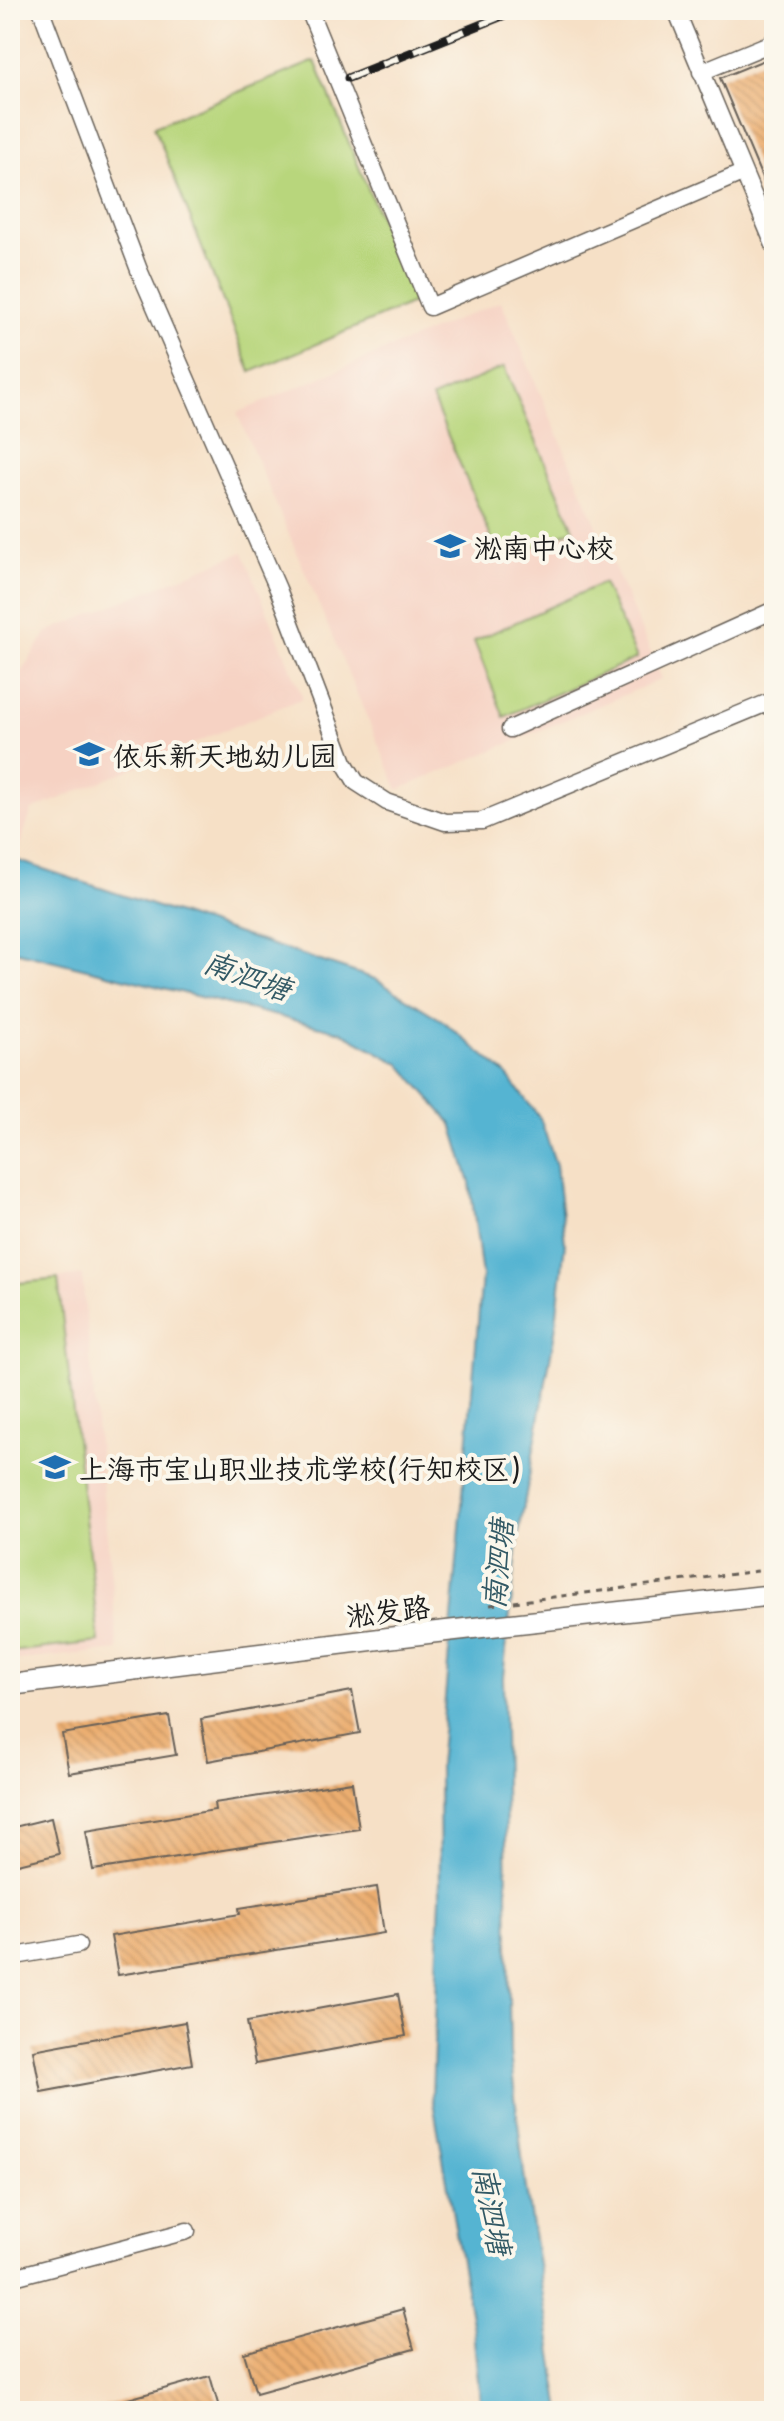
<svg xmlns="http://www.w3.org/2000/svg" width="784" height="2421" font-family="'Playpen Sans','LXGW WenKai TC',sans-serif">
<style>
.built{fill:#f6d2c3}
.pitch{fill:#b8d67c;stroke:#6a794c;stroke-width:2}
.water{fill:#54b4d2;stroke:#386877;stroke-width:2}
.building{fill:url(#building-back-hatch)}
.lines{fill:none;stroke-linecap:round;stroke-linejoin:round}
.minor-casing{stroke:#686158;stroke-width:19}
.tertiary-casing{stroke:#686158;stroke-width:23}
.path{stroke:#686158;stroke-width:3;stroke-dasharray:6 6;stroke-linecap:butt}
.minor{stroke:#fff;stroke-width:16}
.tertiary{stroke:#fff;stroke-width:20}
.rail-casing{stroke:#1c1c1c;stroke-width:9}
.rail{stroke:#fbf7ec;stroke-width:6;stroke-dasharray:18;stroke-linecap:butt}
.labels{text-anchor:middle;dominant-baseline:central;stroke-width:8;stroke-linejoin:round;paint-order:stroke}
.poi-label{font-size:28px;fill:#1c1c1c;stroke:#fbf7ec;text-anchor:start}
.street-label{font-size:28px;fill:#1c1c1c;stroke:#fbf7ec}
.water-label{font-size:30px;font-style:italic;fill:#325965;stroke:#fbf7ec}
</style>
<defs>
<pattern id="building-back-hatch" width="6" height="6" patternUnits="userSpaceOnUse" patternTransform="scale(2)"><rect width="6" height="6" fill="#ebad6f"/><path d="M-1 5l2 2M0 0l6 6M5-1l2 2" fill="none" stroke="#c99460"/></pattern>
</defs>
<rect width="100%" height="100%" fill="#fbf7ec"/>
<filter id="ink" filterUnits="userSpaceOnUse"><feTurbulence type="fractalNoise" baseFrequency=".0125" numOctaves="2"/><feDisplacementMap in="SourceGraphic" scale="16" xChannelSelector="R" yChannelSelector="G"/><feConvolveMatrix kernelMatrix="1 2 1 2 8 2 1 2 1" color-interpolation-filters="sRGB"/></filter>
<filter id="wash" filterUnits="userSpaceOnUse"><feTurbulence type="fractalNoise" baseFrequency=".006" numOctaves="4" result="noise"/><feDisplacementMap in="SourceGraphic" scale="32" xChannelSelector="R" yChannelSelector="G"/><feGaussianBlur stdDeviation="1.8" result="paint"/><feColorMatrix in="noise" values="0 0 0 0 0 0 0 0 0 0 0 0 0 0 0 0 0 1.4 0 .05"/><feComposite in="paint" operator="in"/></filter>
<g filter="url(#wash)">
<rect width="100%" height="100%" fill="#f6e0c6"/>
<path class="built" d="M501 301 662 679 398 790 237 413Z
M243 552 303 698 32 810 18 850 10 847V689L47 632Z
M82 1275 118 1650 10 1661V1284Z"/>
<path class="pitch" d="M315 61 415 302 251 372 154 126Z
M504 367 574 529 501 561 432 398Z
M603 583 637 658 504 717 474 641Z
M58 1279 99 1642 10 1652V1284Z"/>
<path class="water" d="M10 858 375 979 443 1021 505 1073 540 1118 556 1165 565 1243 555 1331 519 1533 503 1677 510 2053 525 2182 561 2411H481L473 2329 432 2096 440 1897 439 1766 482 1276 470 1183 452 1124 400 1064 341 1032 10 950Z"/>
<g id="blocks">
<path class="building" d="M774 56V206L720 78Z
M352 1691 360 1733 208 1761 201 1719Z
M169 1716 176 1755 69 1773 62 1734Z
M352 1782 359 1829 93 1870 86 1831 215 1810 214 1803Z
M51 1818 59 1854 10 1866V1828Z
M377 1887 384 1933 118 1975 111 1936 240 1914 239 1908Z
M398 1994 406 2036 255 2064 247 2022Z
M185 2022 192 2064 41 2092 33 2050Z
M403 2309 414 2349 256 2393 244 2353Z
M210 2376 220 2411H103V2406Z"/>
</g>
</g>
<g filter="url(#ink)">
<use href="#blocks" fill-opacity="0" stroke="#686158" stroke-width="2"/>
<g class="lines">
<g class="minor-casing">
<path id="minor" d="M41 10 139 270 278 589 344 762 356 782 387 802 445 822 482 821 774 700
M309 10 430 307 742 173
M676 10 774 245
M701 72 774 42
M510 729 774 610
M10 1957 78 1945
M10 2278 187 2231"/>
</g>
<g class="tertiary-casing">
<path id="tertiary" d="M10 1685 428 1633 774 1595"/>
</g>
<path class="path" d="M490 1605 774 1569"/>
<use href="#minor" class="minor"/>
<use href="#tertiary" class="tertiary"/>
<g class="rail-casing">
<path id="rail" d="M348 78 517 10"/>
</g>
<use href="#rail" class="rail"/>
</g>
</g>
<defs>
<g id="school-bare" transform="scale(2.4)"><path d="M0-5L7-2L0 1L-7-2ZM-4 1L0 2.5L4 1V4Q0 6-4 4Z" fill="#1f6fb2" stroke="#fbf7ec" stroke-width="2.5" paint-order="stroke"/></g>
</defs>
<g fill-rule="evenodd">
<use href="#school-bare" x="450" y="546"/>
<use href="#school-bare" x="89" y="754"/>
<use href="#school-bare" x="55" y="1467"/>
</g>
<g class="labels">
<g class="poi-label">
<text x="474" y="546">淞南中心校</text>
<text x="113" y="754">依乐新天地幼儿园</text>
<text x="79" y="1467">上海市宝山职业技术学校(行知校区)</text>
</g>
<g class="street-label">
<text transform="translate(388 1610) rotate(-7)">淞发路</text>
</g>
<g class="water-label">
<text transform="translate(248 974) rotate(20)">南泗塘</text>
<text transform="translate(496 1564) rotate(-84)">南泗塘</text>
<text transform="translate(494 2210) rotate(79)">南泗塘</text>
</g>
</g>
<rect width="784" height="2421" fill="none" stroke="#fbf7ec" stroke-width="40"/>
</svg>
